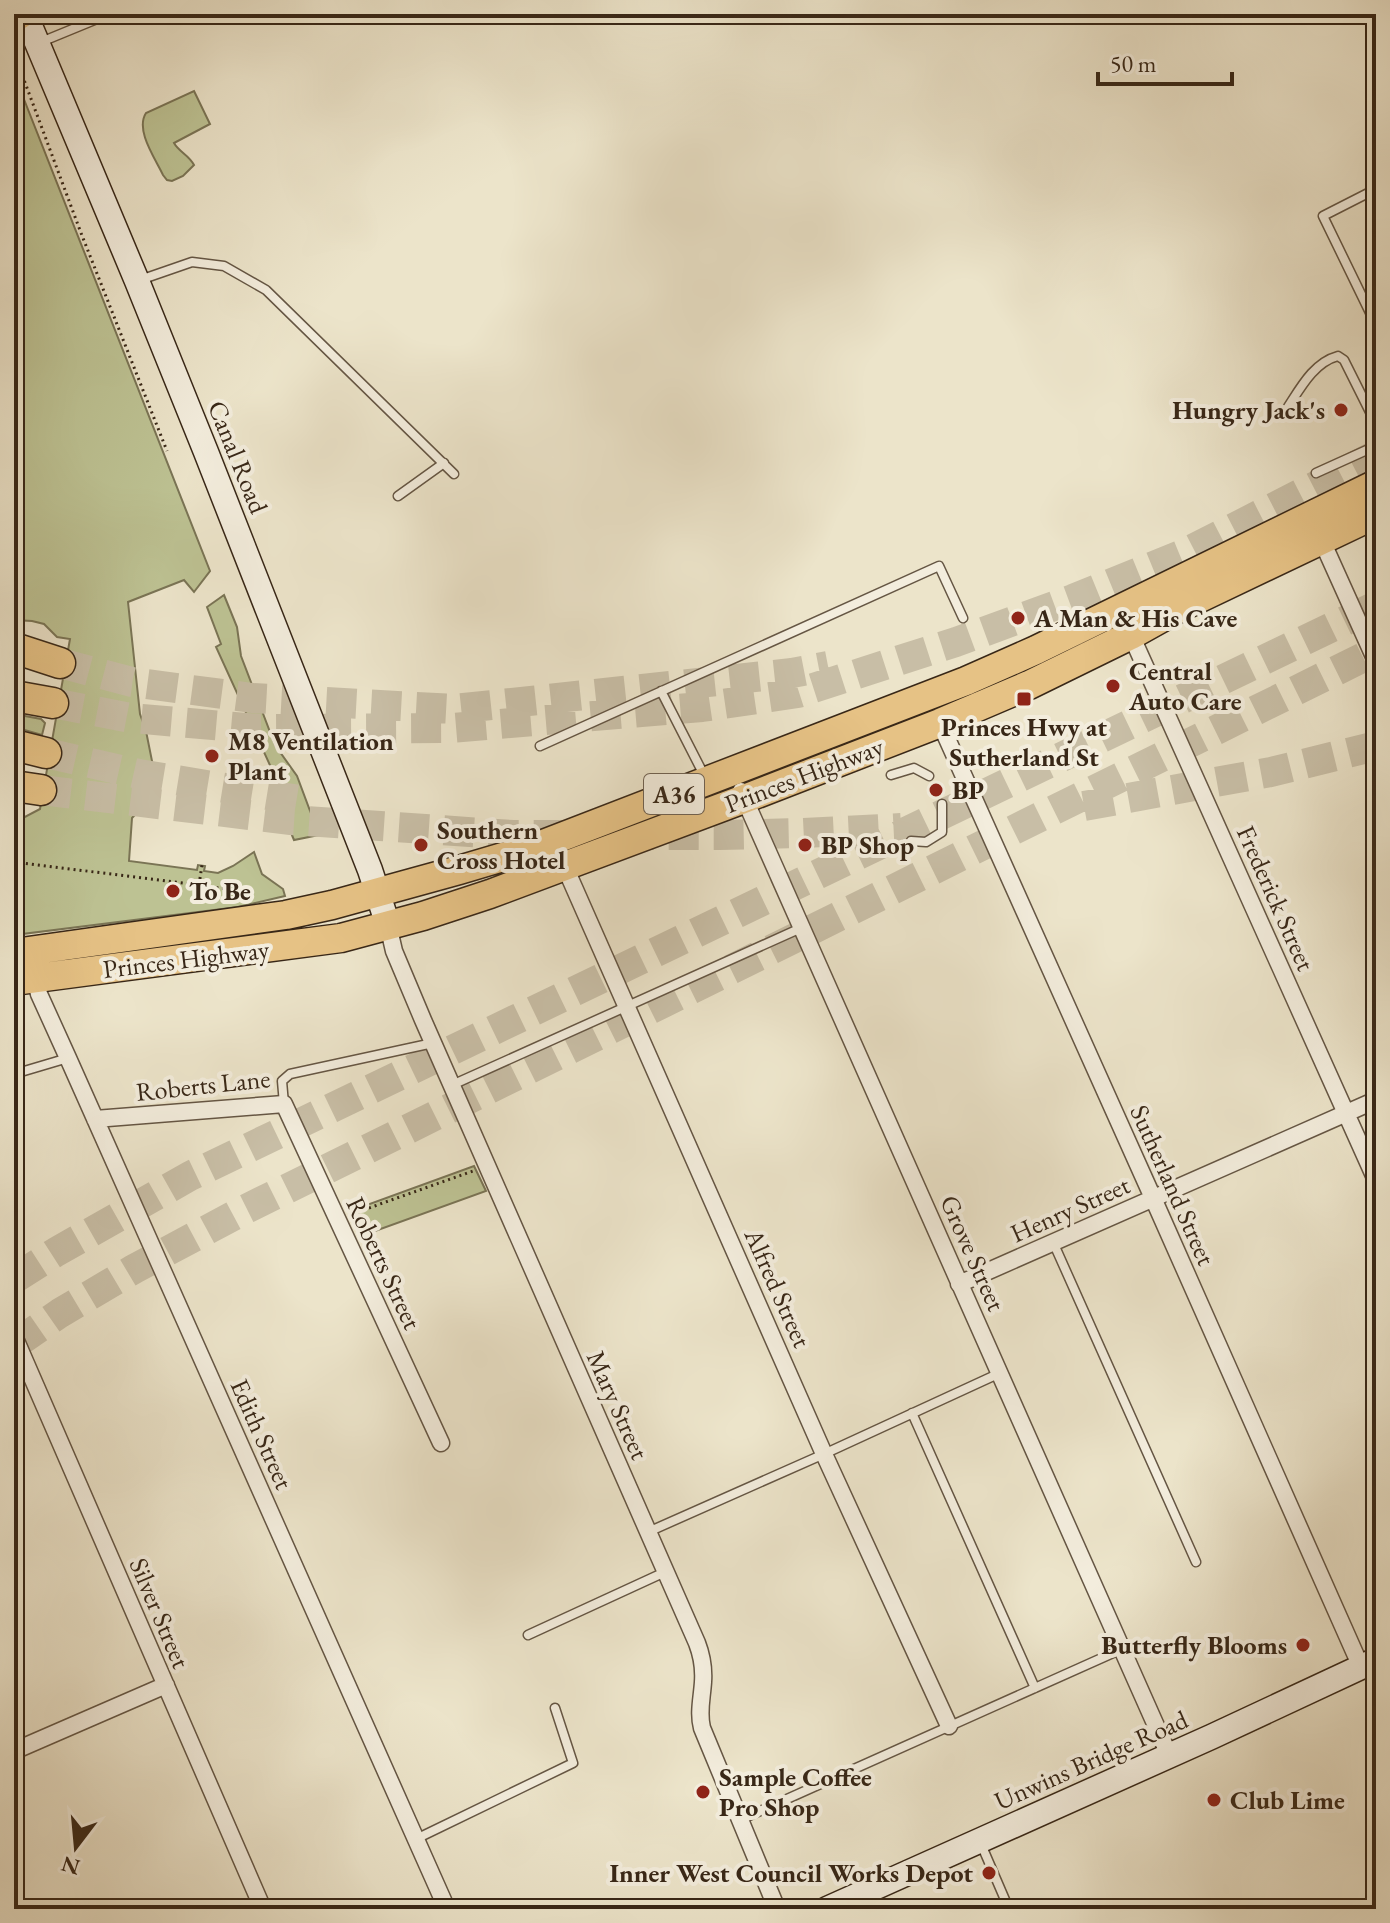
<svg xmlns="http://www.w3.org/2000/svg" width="1390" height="1923" font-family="'EB Garamond',serif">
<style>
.green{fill:#bdc293;stroke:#7a7455;stroke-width:2}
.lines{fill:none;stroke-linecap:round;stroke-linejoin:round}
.motorway-tunnel{stroke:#c8bea6;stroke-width:30;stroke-dasharray:30 15;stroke-linecap:butt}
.service-casing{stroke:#655644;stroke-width:11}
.minor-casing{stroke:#655644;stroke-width:19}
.secondary-casing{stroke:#382717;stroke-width:27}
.trunk-casing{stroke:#382717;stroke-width:31}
.motorway-casing{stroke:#382717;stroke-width:33}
.path{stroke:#382717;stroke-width:3;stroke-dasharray:2 4;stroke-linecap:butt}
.service{stroke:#f3eddd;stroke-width:8}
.minor{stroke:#f3eddd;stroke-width:16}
.secondary{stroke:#f3eddd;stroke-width:24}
.trunk{stroke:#e6c285;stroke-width:28}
.motorway{stroke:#e6c285;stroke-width:30}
.poi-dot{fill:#8f2418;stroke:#f3eddd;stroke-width:3}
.labels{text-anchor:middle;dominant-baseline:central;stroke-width:8;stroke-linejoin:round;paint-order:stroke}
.shield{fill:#f3eddd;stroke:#706252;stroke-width:2}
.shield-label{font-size:24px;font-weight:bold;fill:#382717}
.poi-label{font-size:26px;font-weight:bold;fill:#382717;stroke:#f3eddd;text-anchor:start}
.street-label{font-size:26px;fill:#382717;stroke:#f3eddd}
</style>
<rect width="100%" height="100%" fill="#ece4ca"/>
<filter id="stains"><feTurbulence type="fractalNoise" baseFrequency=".0025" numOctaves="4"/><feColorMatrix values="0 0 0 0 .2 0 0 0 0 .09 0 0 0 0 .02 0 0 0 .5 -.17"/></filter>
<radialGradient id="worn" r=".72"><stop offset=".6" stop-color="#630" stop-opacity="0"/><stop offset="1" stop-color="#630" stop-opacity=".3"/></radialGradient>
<path class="green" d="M14 74 210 571 194 592 184 580 128 602 140 714 146 731 158 791 132 818 129 861 197 870 198 865 205 866 204 871 218 873 233 866 254 852 262 874 283 889 285 896 238 907 14 935V817L23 818 40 809 70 639 57 637 44 624 32 621 14 620Z
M194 91 210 124 174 143C179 152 189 155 194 165L183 176 172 181 167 180 163 175C155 158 135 130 146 113Z
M224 595 237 627 241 656 275 745 297 776 319 835 294 840 268 777 274 774 216 647 221 644 207 607Z
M14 714 41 719 45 723 42 735 14 727Z
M474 1166 486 1191 364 1235 353 1210Z"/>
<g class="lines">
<path class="motorway-tunnel" d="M60 663 132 682 252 698 454 709 792 673 828 666
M53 703 131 718 258 729 451 728 702 707 798 693 956 642 1073 599 1183 554 1376 455
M46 753 139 774 311 802
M41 790 291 820 513 835H719L803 833 901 828
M1084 806 1271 772 1376 746
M14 1279 56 1252 190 1176 1376 606
M14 1345 60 1313 134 1269 246 1209 1376 651"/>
<g class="service-casing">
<path id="service" d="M41 42 97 19 103 14
M1376 189 1323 216 1376 325
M140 280 192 262 224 266 266 290 454 474
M1284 413C1299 391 1312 363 1338 356L1344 360 1376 424
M1316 473 1369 449 1376 438
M398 496 444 463
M661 691 705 777
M540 746 939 566 963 618
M891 775 914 768 929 776
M911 841 926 842 942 832V804
M14 1074 68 1058
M452 1085 801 928
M284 1104 282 1081 290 1074 433 1043
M1053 1242 1196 1562
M912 1413 1035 1688
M648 1532 824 1454 1000 1373
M528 1635 665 1572
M740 1820 1122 1649
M416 1839 573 1763 555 1708
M981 1844 1009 1909"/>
</g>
<g class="minor-casing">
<path id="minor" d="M1322 541 1376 661
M1131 635 1376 1180
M940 723 1153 1198 1361 1667
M741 791 1169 1755
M565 867 824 1454 949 1726
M388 925 394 951 423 1020 697 1643C702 1656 704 1668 703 1682 702 1698 698 1713 702 1728L777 1909
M35 978 39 994 68 1058 447 1909
M95 1119 284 1104 441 1443
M959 1284 1376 1100
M14 1336 263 1909
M14 1751 166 1685"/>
</g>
<g class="secondary-casing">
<path id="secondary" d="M25 14 137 281 206 452 370 870 388 925
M827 1909 1211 1737 1376 1660"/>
</g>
<g class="trunk-casing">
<path id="trunk" d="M14 953 286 915 332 905 459 870 533 848 966 681 1036 650 1376 484
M14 981 341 938 423 916 490 894 744 799 940 723 1029 685 1131 635 1183 606 1376 514"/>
</g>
<g class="motorway-casing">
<path id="motorway" d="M14 17 19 14
M14 648 60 663
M14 696 53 703
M14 745 46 753
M14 786 41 790"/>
</g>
<path class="path" d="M14 53 81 233 167 451
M14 862 199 885 232 890 251 897
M199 885 202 865
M352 1214 473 1171"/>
<use href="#service" class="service"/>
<use href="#minor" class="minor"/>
<use href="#secondary" class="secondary"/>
<use href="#trunk" class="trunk"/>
<use href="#motorway" class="motorway"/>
</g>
<g class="poi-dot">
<circle cx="1341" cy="410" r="8"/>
<circle cx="1018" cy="618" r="8"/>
<circle cx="1113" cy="686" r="8"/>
<rect x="1016" y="691" width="16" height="16" rx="4"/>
<circle cx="212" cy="756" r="8"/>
<circle cx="936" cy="790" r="8"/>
<circle cx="421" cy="845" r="8"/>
<circle cx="805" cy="845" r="8"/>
<circle cx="173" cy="891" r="8"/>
<circle cx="1303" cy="1645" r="8"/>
<circle cx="703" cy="1792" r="8"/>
<circle cx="1214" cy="1800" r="8"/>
<circle cx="989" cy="1873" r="8"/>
</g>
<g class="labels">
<rect class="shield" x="644" y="774" width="60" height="40" rx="6"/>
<g class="shield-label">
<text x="674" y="794">A36</text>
</g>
<g class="poi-label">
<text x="1325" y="410" text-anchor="end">Hungry Jack's</text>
<text x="1034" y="618">A Man &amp; His Cave</text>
<text x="1129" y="671">Central<tspan x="1129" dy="30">Auto Care</tspan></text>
<text x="1024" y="727" text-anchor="middle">Princes Hwy at<tspan x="1024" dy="30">Sutherland St</tspan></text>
<text x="228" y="741">M8 Ventilation<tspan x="228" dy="30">Plant</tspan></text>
<text x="952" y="790">BP</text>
<text x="437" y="830">Southern<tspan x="437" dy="30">Cross Hotel</tspan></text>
<text x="821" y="845">BP Shop</text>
<text x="189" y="891">To Be</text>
<text x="1287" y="1645" text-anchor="end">Butterfly Blooms</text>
<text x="719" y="1777">Sample Coffee<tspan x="719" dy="30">Pro Shop</tspan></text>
<text x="1230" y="1800">Club Lime</text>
<text x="973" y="1873" text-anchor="end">Inner West Council Works Depot</text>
</g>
<g class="street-label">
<text transform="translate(238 457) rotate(68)">Canal Road</text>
<text transform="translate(804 775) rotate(-21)">Princes Highway</text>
<text transform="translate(1276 898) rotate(66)">Frederick Street</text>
<text transform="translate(186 959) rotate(-7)">Princes Highway</text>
<text transform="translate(203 1085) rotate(-6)">Roberts Lane</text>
<text transform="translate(1173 1185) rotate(66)">Sutherland Street</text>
<text transform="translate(1070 1209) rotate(-24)">Henry Street</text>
<text transform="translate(973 1253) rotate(66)">Grove Street</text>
<text transform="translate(384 1263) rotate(65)">Roberts Street</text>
<text transform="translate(778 1288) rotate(66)">Alfred Street</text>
<text transform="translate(618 1405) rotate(66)">Mary Street</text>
<text transform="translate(262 1434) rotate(66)">Edith Street</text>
<text transform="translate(160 1613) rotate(67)">Silver Street</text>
<text transform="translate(1091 1760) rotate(-24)">Unwins Bridge Road</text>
</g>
</g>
<rect width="1390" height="1923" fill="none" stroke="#ece4ca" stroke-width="48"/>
<rect x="16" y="16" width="1358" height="1891" fill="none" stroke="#382717" stroke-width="4"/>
<rect x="24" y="24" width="1342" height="1875" fill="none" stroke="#382717" stroke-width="2"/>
<g transform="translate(76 1847) rotate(196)" stroke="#f3eddd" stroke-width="6" paint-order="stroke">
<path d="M0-6L14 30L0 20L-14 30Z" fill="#382717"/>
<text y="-12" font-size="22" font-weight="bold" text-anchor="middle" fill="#382717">N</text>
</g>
<path d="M1098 72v12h134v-12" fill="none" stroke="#382717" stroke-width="4"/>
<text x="1110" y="72" font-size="24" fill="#382717" stroke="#f3eddd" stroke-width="6" paint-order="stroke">50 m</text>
<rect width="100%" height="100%" filter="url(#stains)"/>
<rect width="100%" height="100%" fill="url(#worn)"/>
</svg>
